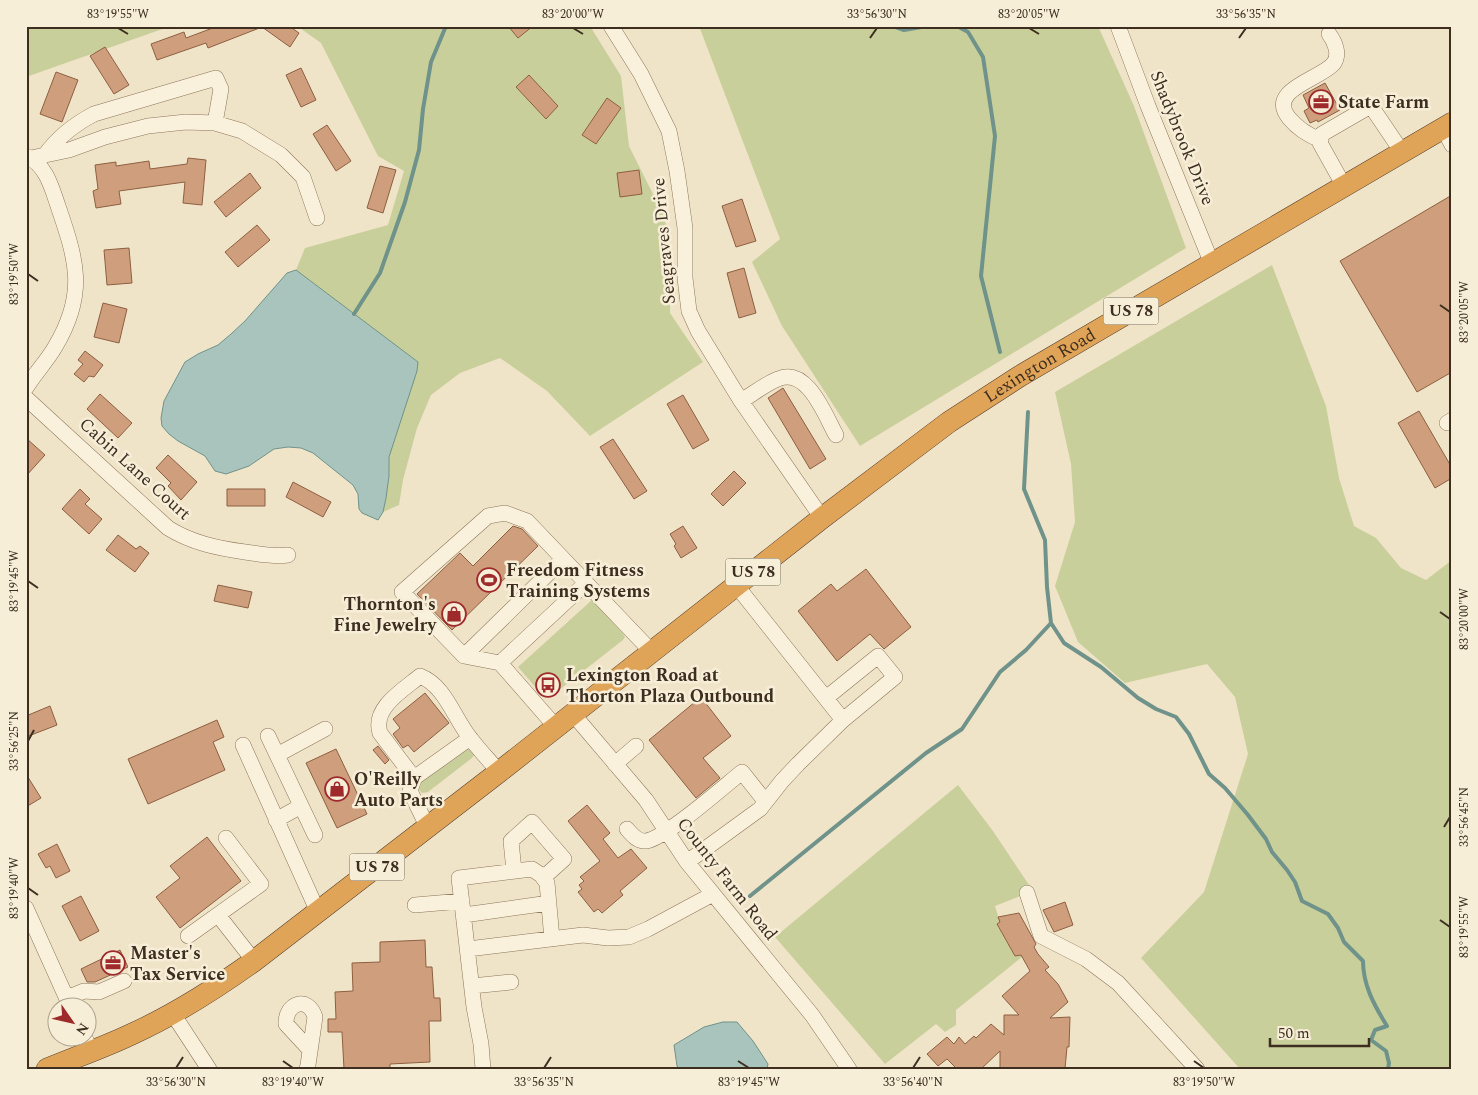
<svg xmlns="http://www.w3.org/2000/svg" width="1478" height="1095" font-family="Spectral,serif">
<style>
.green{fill:#c9cf9b}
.water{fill:#a9c4bc;stroke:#6f938a}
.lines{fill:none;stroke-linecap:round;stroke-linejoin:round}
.stream{stroke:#6f938a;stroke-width:4}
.building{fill:#cf9f7d;stroke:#8d5f41}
.minor-casing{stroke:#8d765c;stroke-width:16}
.highway-casing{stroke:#5b4430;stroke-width:22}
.minor{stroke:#faf1dc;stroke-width:15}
.highway{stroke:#e0a458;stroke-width:21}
.ticks{fill:none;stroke:#3d2e20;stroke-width:2}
.labels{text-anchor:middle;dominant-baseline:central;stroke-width:5;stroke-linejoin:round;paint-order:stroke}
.shield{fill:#f7eed8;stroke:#756857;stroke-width:1}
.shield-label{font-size:16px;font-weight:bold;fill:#3d2e20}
.poi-label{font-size:18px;font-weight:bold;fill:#3d2e20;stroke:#f7eed8;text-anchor:start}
.street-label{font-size:18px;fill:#3d2e20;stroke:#f7eed8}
.neatline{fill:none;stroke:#3d2e20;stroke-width:2}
.ticks-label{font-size:12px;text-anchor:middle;fill:#3d2e20}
</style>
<rect width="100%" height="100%" fill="#f0e4c8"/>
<path class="green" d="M26 26H171L26 77Z
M297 26H590L621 76 629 146 665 218 670 272V313L703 362 590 436 547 391 500 358 460 373 431 395 417 428 403 480 399 505 383 512 389 476V457L418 362 296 270 305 248 388 225 404 171 378 156 321 43Z
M699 26H1098L1134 106 1186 248 860 446 782 326 752 262 780 239Z
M1272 265 1326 406 1339 478 1354 526 1376 538 1401 568 1426 580 1452 560V1069H1240L1141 958 1204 892 1248 754 1235 697 1207 664 1125 683 1078 642 1055 586 1075 522 1071 464 1055 392Z
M593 599 623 634 625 637 623 640 550 697 543 696 518 667Z
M470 748 475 754 472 758 428 792 422 793 418 789 419 782 467 749Z
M958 785 993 831 1033 891 995 906 1000 922 997 925 1015 956 1021 955 1022 957 956 1010V1025L945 1032 936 1024 885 1064 775 937Z"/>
<path class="water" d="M296 270 418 362 417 371 389 457V476L386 498 383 512 378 520 362 513 359 509 358 494 353 485 313 453 301 448 288 447 274 449 249 466 226 474 215 471 205 456 178 441 169 434 162 426 161 418 164 401 185 362 198 354 218 345 231 334 245 321 287 273Z
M723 1022H737L753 1041 768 1064 767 1069H679L677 1066 674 1045 704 1027Z"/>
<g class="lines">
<path class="stream" d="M893 26 904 30 927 26
M957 26 968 32 983 57 995 136 981 276 1000 352
M354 314 380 273 405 202 419 150 423 109 431 62 446 26
M1051 623 1064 643 1101 667 1138 698 1156 709 1176 717 1189 734 1209 774 1225 788 1248 815 1266 839 1272 852 1287 870 1295 882 1302 901 1328 914 1338 928 1344 942 1363 961C1363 985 1374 1005 1387 1026L1375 1030 1371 1040 1386 1051 1389 1063 1388 1069
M750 896 926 753 962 729 1000 672 1026 650 1051 623 1047 587 1045 540 1024 489 1028 412"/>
</g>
<path class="building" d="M218 26H289L299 33 290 47 262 27 208 48 206 43 157 60 151 44 184 32 186 38Z
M508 26H533L518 38Z
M105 47 129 85 114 94 90 56Z
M301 68 316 100 301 107 286 75Z
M56 72 78 80 62 122 40 114Z
M529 75 558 106 546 119 516 87Z
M1325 83 1340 110 1318 122 1317 120 1310 123 1304 111 1309 108 1303 95Z
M607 98 621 108 596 144 582 135Z
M327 125 351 161 336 171 313 134Z
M188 158 206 160 202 205 183 203 185 182 119 191 121 204 96 208 93 191 98 189 95 165 116 162V166L149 161 150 169 187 164Z
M380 166 396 170 383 213 367 208Z
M639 170 642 194 620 197 617 173Z
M250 173 261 188 226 217 214 202Z
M1452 195V372L1417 392 1340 261Z
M742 199 756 241 736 247 722 206Z
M257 225 270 240 238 267 225 252Z
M129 248 132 283 107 285 104 250Z
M744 268 756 313 739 318 727 273Z
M103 303 127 309 119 343 94 337Z
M85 351 103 365 94 377 89 376 84 382 74 374 83 364 78 360Z
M783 388 826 459 810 469 768 398Z
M100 394 132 423 118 438 87 409Z
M683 395 709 440 693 449 667 404Z
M1419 411 1452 468V478L1435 488 1398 423Z
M26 438 45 455 26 476Z
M613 439 647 491 634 499 600 447Z
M168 455 197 482 181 500 168 486 171 483 156 468Z
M734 471 746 483 723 506 711 494Z
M293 482 331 502 323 517 286 497Z
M80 489 90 499 85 504 102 519 89 534 62 509Z
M227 489H265V506H227Z
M513 526 522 529 538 546 452 630 417 594 460 553 473 566Z
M683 526 697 548 681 558 674 546 676 544 670 534Z
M118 535 136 549 140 546 149 553 135 572 106 550Z
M866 569 911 627 884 649 870 634 837 661 798 611 831 584 837 591Z
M218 585 252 592 248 608 214 601Z
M425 693 449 723 414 752 408 745 403 748 393 734 400 728 393 719Z
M701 697 731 736 703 758 720 778 696 798 649 740Z
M50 706 57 725 26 737V716Z
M217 720 224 737 213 742 225 770 148 804 128 759Z
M378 746 389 760 385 764 373 750Z
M336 749 367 814 337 828 306 763Z
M26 774 41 798 26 807Z
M587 805 610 833 603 839 618 858 631 849 647 868 620 891 623 895 602 913 598 909 594 912 578 892 582 889 579 885 584 881 580 877 600 861 568 821Z
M207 837 241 881 180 928 156 897 180 878 170 866Z
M57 844 70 871 56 878 50 866 46 868 38 854Z
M81 896 99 931 80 941 62 906Z
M1065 902 1073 925 1054 932 1043 910Z
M1019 913 1036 944 1034 947 1038 954 1049 967 1045 970 1058 984 1068 1002 1050 1018 1070 1017 1069 1047H1067L1065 1069 1000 1068V1051L981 1069H957L947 1059 938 1066 927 1054 947 1037 954 1044 959 1037 965 1044 974 1036 976 1038 991 1024 1004 1035V1015H1019L1002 996 1030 971 1021 955 1015 956 997 924 1000 922 998 917Z
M425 940 426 967H432L434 998H440L441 1021H429L430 1062 390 1064V1069H344L342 1032H328V1019H336L335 992 353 991 352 963 380 962V942Z
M120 950 128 967 95 982H87L81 969Z"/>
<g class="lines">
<g class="minor-casing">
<path id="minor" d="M611 26 641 74 669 131 677 171 685 228V278L689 311 698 331 741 401 822 518
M1118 26 1148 106 1212 264
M1443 128 1452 145
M1321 140C1307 135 1298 129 1289 118 1266 89 1322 79 1334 63 1340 54 1335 42 1329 34
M45 155C58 137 75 124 94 114L216 78 221 89 215 123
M26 156C45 164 51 185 57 203 76 259 88 292 55 347 47 361 35 373 26 388
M31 158 69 150 105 137 148 126 186 122 215 123 242 131 281 155 303 177 317 218
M1344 186 1320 143 1322 134 1367 108 1373 109 1402 152
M26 398 168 528C192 543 217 548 245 552 260 554 273 557 288 555
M741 401C753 394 765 384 778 379 807 366 825 415 836 435
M1447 423 1452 420
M736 585 843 720
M464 656 563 559
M500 663 586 583
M573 714 646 800 687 862 812 1015 849 1069
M556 727 500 663 464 656 402 592 488 516 505 513 527 521 652 652
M268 736 315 835
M243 745 318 912
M277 755 325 729
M615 764 636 746
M414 778 380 733C372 708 403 690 420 676 446 686 454 719 471 739 480 751 490 761 499 772
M276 820 301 806
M428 828 410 791 414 778 470 738
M627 829C632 835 638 842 646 841 666 838 723 787 742 772L765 801
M687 862 760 809 782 781 798 764 843 720 895 677 878 656 826 698
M514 871 511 841 532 822 564 859 543 878
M1027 893 1041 936 1086 959 1118 983 1197 1069
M415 905 462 901
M26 908 71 1008
M218 915 254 961
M464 915 549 903
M188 936 261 884 226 838
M468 949 583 935 608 938 629 937 648 929 713 894
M472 986 511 982
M67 998 84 991 99 992 124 981
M173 1014 209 1069
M85 1038 91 1051
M307 1069 308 1065 315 1017C308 995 285 1003 286 1024L310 1050
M483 1069 481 1044 474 1007 459 878 532 869 541 875 547 883 552 939"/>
</g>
<g class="highway-casing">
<g id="highway">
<path id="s1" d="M47 1069C76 1057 105 1047 132 1034 176 1014 215 989 254 961L499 772 822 518 949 422 1020 376 1452 123"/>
</g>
</g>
<use href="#minor" class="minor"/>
<use href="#highway" class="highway"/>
</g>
<path class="ticks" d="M118 28 128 34M573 28 583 34M1029 28 1039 34M870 38 877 28M1239 38 1246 28M28 274 38 281M1440 305 1450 312M28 581 38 588M1440 612 1450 619M28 741 34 730M1444 827 1450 817M28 888 38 895M1440 920 1450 927M283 1061 293 1068M738 1061 749 1068M1194 1061 1204 1068M176 1068 183 1057M544 1068 551 1057M913 1068 920 1057"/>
<defs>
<g id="office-ring" transform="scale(1.25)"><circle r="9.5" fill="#f7eed8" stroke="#9e2a2b" stroke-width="1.5"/><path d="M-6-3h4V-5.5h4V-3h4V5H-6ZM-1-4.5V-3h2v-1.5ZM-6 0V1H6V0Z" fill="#9e2a2b"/></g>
<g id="stadium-ring" transform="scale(1.25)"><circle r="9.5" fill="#f7eed8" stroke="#9e2a2b" stroke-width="1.5"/><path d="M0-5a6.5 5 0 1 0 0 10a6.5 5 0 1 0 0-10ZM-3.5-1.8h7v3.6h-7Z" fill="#9e2a2b"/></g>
<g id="shop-ring" transform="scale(1.25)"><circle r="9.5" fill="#f7eed8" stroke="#9e2a2b" stroke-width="1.5"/><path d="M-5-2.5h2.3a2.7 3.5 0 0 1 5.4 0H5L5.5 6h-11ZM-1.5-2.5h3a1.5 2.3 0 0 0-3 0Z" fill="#9e2a2b"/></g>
<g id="bus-ring" transform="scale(1.25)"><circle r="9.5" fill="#f7eed8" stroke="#9e2a2b" stroke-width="1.5"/><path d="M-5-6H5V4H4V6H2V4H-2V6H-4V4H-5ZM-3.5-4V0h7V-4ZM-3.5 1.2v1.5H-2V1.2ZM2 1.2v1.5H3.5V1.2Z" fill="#9e2a2b"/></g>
</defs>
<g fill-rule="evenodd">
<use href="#office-ring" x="1321" y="102"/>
<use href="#stadium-ring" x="489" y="580"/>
<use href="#shop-ring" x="454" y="614"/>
<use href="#bus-ring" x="548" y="685"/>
<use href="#shop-ring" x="337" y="789"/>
<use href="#office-ring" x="113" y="963"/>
</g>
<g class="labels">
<g class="shield">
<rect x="1103.5" y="297.5" width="55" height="27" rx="4"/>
<rect x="725.5" y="558.5" width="55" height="27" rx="4"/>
<rect x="349.5" y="853.5" width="55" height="27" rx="4"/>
</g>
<g class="shield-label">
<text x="1131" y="311">US 78</text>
<text x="753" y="572">US 78</text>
<text x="377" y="867">US 78</text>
</g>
<g class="poi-label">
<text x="1338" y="102">State Farm</text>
<text x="506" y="570">Freedom Fitness<tspan x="506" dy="21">Training Systems</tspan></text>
<text x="436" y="604" text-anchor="end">Thornton's<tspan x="436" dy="21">Fine Jewelry</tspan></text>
<text x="566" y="675">Lexington Road at<tspan x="566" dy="21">Thorton Plaza Outbound</tspan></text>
<text x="354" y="779">O'Reilly<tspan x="354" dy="21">Auto Parts</tspan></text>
<text x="130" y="953">Master's<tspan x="130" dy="21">Tax Service</tspan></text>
</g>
<g class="street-label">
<text transform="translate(1182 138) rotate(68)">Shadybrook Drive</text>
<text transform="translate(664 241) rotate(-95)">Seagraves Drive</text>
<text stroke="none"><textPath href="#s1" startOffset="1221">Lexington Road</textPath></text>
<text transform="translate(135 469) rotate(42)">Cabin Lane Court</text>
<text transform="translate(727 879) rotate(52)">County Farm Road</text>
</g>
</g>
<rect width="1478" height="1095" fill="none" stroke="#f7eed8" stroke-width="55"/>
<g transform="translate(72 1022) rotate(124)"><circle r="24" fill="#f7eed8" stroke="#ada18e"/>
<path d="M0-4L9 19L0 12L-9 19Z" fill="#9e2a2b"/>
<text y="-8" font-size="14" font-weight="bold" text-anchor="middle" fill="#3d2e20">N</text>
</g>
<path d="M1270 1038v8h99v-8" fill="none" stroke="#3d2e20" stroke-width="2.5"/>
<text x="1278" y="1038" font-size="15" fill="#3d2e20" stroke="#f7eed8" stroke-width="4" paint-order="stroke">50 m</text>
<rect x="28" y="28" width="1422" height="1040" class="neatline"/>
<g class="ticks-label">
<text x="118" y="18">83°19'55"W</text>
<text x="573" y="18">83°20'00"W</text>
<text x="877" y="18">33°56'30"N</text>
<text x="1029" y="18">83°20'05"W</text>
<text x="1246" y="18">33°56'35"N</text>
<text transform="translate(14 274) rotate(-90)" y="4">83°19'50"W</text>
<text transform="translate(1464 312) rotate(-90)" y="4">83°20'05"W</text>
<text transform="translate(14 581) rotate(-90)" y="4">83°19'45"W</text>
<text transform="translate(1464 619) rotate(-90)" y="4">83°20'00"W</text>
<text transform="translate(14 741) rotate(-90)" y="4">33°56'25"N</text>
<text transform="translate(1464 817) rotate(-90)" y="4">33°56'45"N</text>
<text transform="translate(14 888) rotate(-90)" y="4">83°19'40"W</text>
<text transform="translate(1464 927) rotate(-90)" y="4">83°19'55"W</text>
<text x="176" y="1086">33°56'30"N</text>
<text x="293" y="1086">83°19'40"W</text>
<text x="544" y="1086">33°56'35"N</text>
<text x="749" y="1086">83°19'45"W</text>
<text x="913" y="1086">33°56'40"N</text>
<text x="1204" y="1086">83°19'50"W</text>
</g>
</svg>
